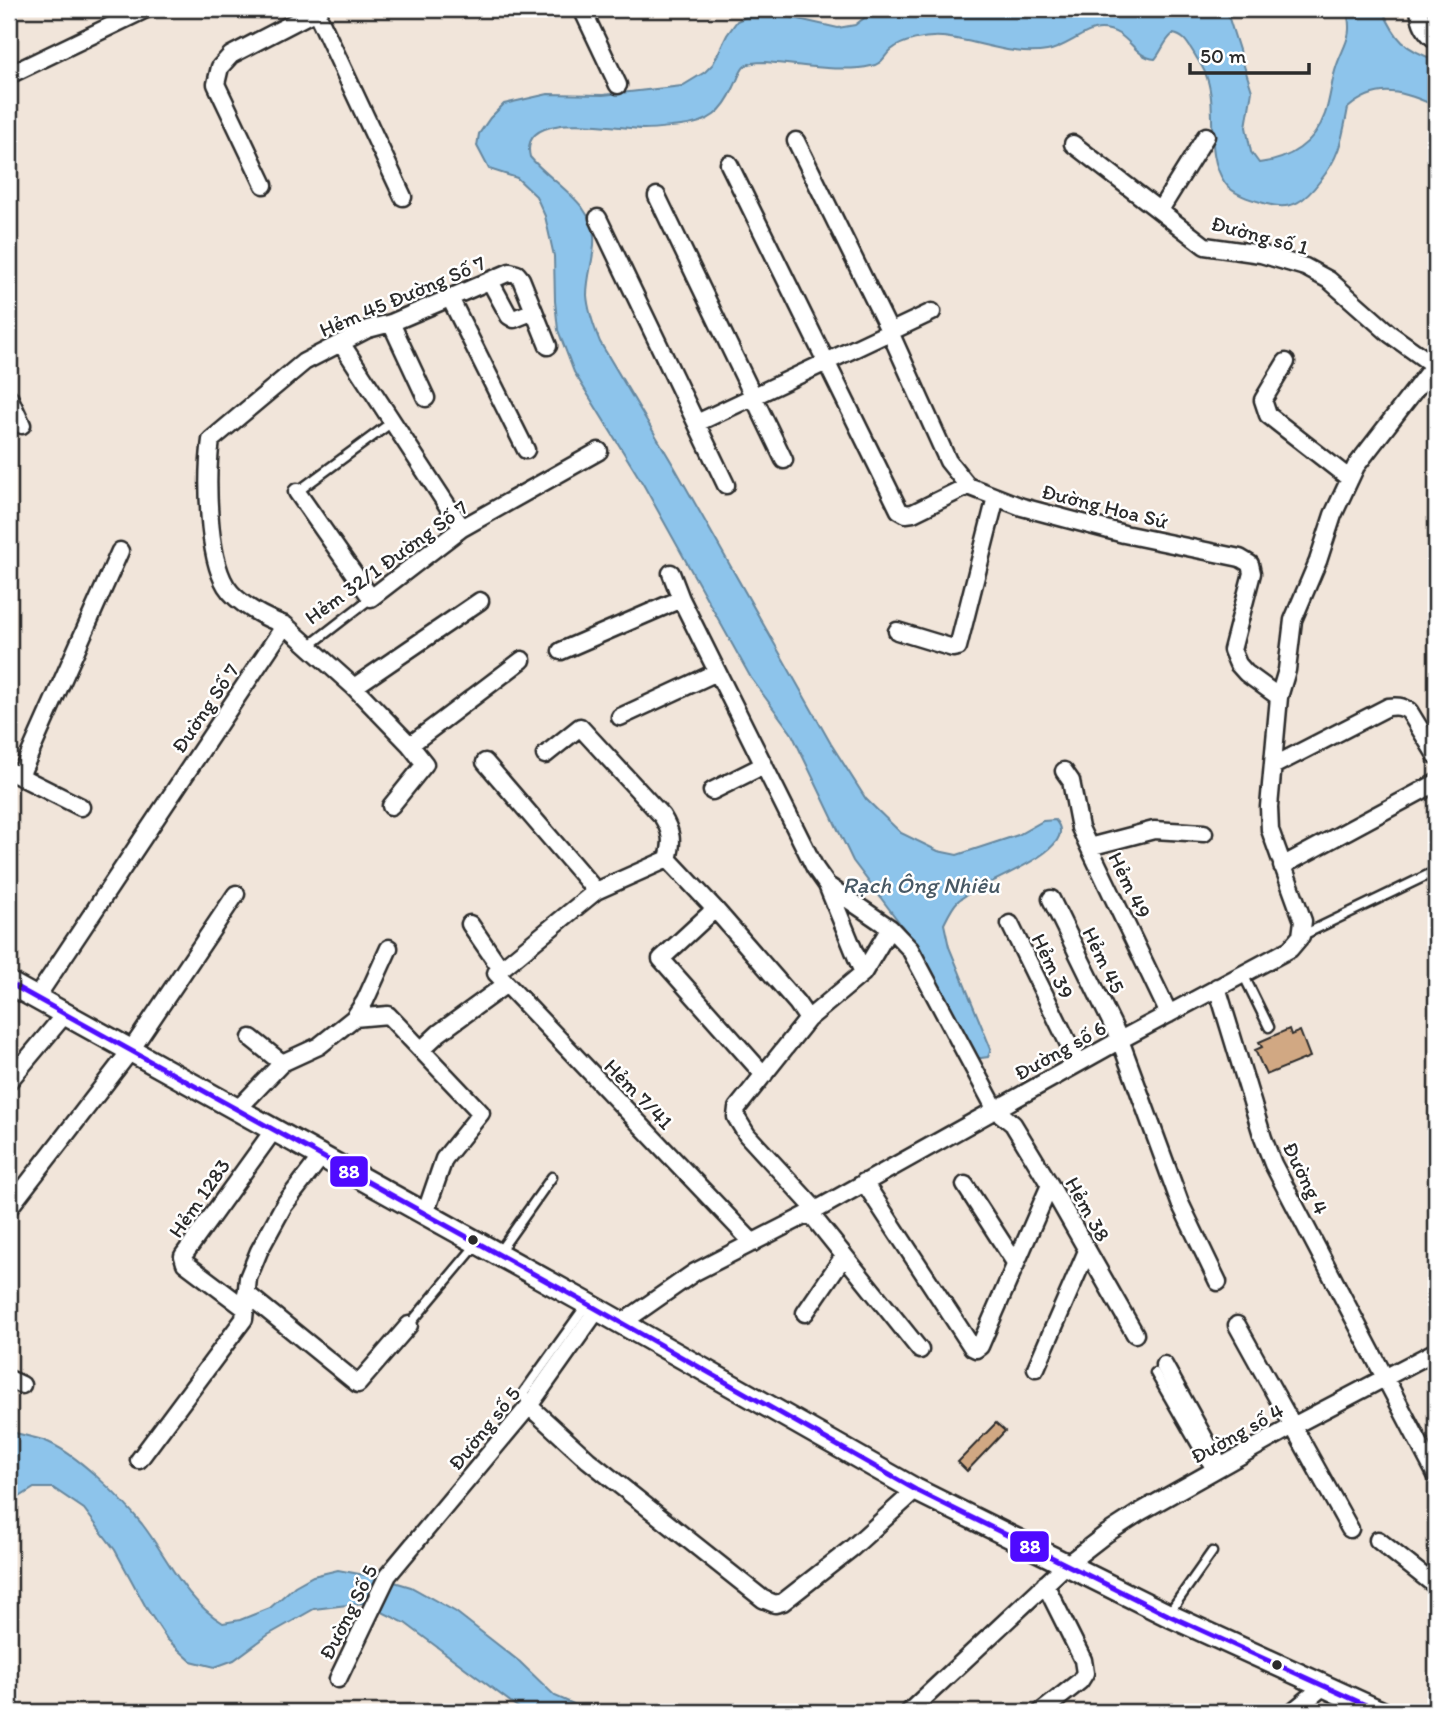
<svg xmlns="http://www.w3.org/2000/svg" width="1445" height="1721" font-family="Itim,sans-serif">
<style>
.water{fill:#8dc4eb;stroke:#66879e;stroke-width:2}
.building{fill:#d1a883;stroke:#2b2b2b;stroke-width:2}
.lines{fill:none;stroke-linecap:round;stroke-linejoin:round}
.lane-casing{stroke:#2b2b2b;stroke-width:13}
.street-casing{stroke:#2b2b2b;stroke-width:21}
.secondary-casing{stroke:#2b2b2b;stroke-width:26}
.lane{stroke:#fff;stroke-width:8}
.street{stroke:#fff;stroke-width:16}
.secondary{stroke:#fff;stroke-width:21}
.bus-1-casing{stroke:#fff;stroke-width:10}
.bus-1{stroke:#4f0aff;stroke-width:5}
.bus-dot{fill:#2b2b2b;stroke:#fff;stroke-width:2.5}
.labels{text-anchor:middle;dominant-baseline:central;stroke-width:5;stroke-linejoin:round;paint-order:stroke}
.street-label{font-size:21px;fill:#2b2b2b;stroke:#fff}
.water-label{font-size:23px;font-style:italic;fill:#485965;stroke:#fff}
.line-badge{stroke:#fff;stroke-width:2.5}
.badge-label{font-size:19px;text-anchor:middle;font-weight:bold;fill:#fff}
</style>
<rect width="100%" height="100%" fill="#f1e5da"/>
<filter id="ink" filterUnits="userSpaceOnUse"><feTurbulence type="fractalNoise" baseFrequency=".0143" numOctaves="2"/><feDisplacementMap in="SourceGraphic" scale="14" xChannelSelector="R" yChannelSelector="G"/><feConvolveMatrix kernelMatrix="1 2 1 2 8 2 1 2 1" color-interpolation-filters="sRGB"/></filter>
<g filter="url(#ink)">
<path class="water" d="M876 9H1226L1252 91 1246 127 1251 152 1259 163C1289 160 1315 143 1325 114 1330 100 1331 85 1335 71 1342 45 1355 39 1346 9H1382C1396 40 1404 49 1436 60V106C1403 92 1379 82 1348 108 1342 139 1340 156 1320 181 1305 201 1292 211 1267 204 1253 200 1233 195 1225 183 1204 153 1218 111 1207 78 1205 70 1199 62 1195 55 1188 44 1185 36 1173 34 1164 41 1162 51 1155 59 1132 57 1129 29 1101 29 1085 29 1065 48 1047 51 1012 57 977 40 942 37 926 36 903 40 891 50 883 57 883 64 871 66 842 73 796 64 765 62 758 62 749 62 744 67 740 71 737 81 734 87 723 112 710 123 681 126 669 127 656 129 643 129 618 129 518 107 530 157 545 175 572 192 584 210 605 239 587 264 587 295 588 311 594 327 600 342L675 468 831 744 866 799 901 833 938 851 957 855 1018 835 1043 821 1055 820C1085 851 973 885 958 901 952 907 948 916 944 924L949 947 991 1049 988 1057 974 1059 941 993 905 930 853 861 792 734 751 678 643 484 574 372 558 330 555 301 554 256 545 216 536 196 517 178 489 169 477 146 479 134 490 118 504 104 548 94 603 95 682 86 705 72 713 64 727 35 737 21 750 15 763 11 838 28 855 25Z
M12 1432C22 1435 33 1437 43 1440 76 1452 120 1497 142 1524 169 1559 183 1598 223 1623L240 1620 270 1608 295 1586 313 1576 338 1570 381 1578 411 1587 456 1612 520 1662 555 1696 592 1712H524L405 1623 364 1603 314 1609 268 1635 234 1660 215 1667 191 1661 167 1639 147 1609 115 1550 84 1509 53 1488H34L18 1498 9 1509V1433Z"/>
<path class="building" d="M1289 1029 1291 1035 1300 1031 1310 1057 1266 1075 1255 1050 1262 1047 1259 1042Z
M996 1423 1005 1431 967 1471 958 1462Z"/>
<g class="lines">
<g class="lane-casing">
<path id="lane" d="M297 492 392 422
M309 646 371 598
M1301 936 1436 871
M1243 974 1269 1027
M499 1252 552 1177
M409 1325 477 1244
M1155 1373 1212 1472
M531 1403 525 1399 524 1392 587 1304
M1169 1613 1212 1552"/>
</g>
<g class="street-casing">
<path id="street" d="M315 9 403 197
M582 9 618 85
M1419 9C1420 22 1424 32 1436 40
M9 75 146 9
M796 141 890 332 948 461 968 486 1022 507 1124 534 1240 558 1250 564 1252 573 1232 650 1238 664 1246 673 1279 697
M1073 144 1205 246 1261 254 1305 267 1329 280 1390 334 1436 367
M729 164 899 510 906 514 913 513 968 486
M264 185 216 84 220 67 231 55 320 9
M657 196 784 460
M1160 210 1206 136
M598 218 726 485
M490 281 509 316 514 319 534 311
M450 298 526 450
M391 323 426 398
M341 343 462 528
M1286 362 1263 400 1268 415 1350 479
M9 397 22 425
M697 423 932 312
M297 492 371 598 462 528 599 451
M671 573 681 599 815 868 827 885 890 928 910 949 996 1110 1013 1124 1050 1185 1135 1334
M285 625 354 687 410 745
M897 631 953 648 958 647 996 497
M561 651 681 599
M354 687 480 601
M620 717 717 672
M545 755 580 727 662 816C672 832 673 842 668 859L715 909 797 1003 808 1019 737 1108 736 1117 747 1135 816 1210
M485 762 596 891 668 859
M1273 766 1388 707C1396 706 1402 706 1409 711L1436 755
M9 771 81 807
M1064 771 1071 781 1080 828 1169 1014
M20 776 120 551
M712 791 764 765
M391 806 425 764 410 745 522 660
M1089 847 1154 830 1204 833
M1282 866 1436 783
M827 885 863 973 890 928
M596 891 496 973 753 1243
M1051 899 1120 1040 1180 1203 1218 1282
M715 909 661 959 764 1075
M470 924 501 969
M1010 924 1078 1063
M1217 987 1263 1138 1273 1164 1436 1475
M36 998 285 625C267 619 237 604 226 586 207 555 206 476 211 440L304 362 368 329 391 323 510 272 517 274 521 279 548 346
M354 1018 388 1015 481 1113 444 1159 425 1214
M808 1019 863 973
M251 1038 282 1063
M422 1049 439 1033 505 985
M9 1081 65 1014
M237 1110 282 1063 319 1046 354 1018 365 1001 389 948
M864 1182 972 1347 976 1349 980 1346 1050 1185
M965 1185 1016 1264
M9 1208 131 1050 236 894
M810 1213 920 1350
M246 1293 358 1384 409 1325
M246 1309 185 1263 183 1256 273 1131
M805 1313 844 1256
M622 1323 695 1272 816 1210 1120 1040 1290 949 1301 936 1303 921 1270 830 1269 807 1279 697 1287 670 1293 620 1318 561 1333 515 1356 466 1434 365
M1237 1325 1350 1529
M1164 1365 1220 1467
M1036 1368 1087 1251
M9 1379 22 1385
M529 1406 588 1460 763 1599 775 1604 783 1602 852 1548 916 1490
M139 1460 244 1319 248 1278 259 1251 284 1205 321 1157
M1378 1540 1436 1586
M338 1679 388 1575 529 1406 597 1310
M909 1712 1066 1565 1106 1534 1140 1512 1293 1426 1436 1351
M1041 1712 1080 1681 1085 1673 1083 1660 1045 1584
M1292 1712 1324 1686"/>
</g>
<g class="secondary-casing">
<path id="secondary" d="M9 983 588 1304 916 1490 1168 1615 1381 1712"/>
</g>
<use href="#lane" class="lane"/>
<use href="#street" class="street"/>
<use href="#secondary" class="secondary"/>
<g class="bus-1-casing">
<path id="bus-1" d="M9 983 588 1304 916 1490 1168 1615 1381 1712"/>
</g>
<use href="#bus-1" class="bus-1"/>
</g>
</g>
<g class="bus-dot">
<circle cx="473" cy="1240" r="6"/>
<circle cx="1277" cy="1665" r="6"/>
</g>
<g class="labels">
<g class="street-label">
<text transform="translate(1260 235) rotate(15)">Đường số 1</text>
<text transform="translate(402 296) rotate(-23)">Hẻm 45 Đường Số 7</text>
<text transform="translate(1105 506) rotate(14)">Đường Hoa Sứ</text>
<text transform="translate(386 562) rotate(-36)">Hẻm 32/1 Đường Số 7</text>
<text transform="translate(205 708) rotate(-56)">Đường Số 7</text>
<text transform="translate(1130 885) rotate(64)">Hẻm 49</text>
<text transform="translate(1104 960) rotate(64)">Hẻm 45</text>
<text transform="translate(1053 966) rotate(64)">Hẻm 39</text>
<text transform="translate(1060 1050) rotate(-29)">Đường số 6</text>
<text transform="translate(639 1094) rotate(46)">Hẻm 7/41</text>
<text transform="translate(1306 1178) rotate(64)">Đường 4</text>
<text transform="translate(199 1198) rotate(-55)">Hẻm 1283</text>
<text transform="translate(1088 1209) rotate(61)">Hẻm 38</text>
<text transform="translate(484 1428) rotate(-51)">Đường số 5</text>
<text transform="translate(1237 1433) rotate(-29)">Đường số 4</text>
<text transform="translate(348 1612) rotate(-63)">Đường Số 5</text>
</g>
<g class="water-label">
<text x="921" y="885">Rạch Ông Nhiêu</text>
</g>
</g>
<g class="line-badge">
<rect x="329" y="1155" width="40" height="33" rx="7" fill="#4f0aff"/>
<rect x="1009" y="1530" width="41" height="33" rx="7" fill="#4f0aff"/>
</g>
<g class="badge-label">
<text x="349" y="1178">88</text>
<text x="1030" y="1553">88</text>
</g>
<rect width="1445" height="1721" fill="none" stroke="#fff" stroke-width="35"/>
<rect x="18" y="18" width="1410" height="1686" fill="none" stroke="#2b2b2b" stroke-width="2.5" filter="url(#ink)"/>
<path d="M1190 63v10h119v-10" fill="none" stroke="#2b2b2b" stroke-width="3.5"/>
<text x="1200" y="63" font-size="21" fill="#2b2b2b" stroke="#ffffff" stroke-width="5" paint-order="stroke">50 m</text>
</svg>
